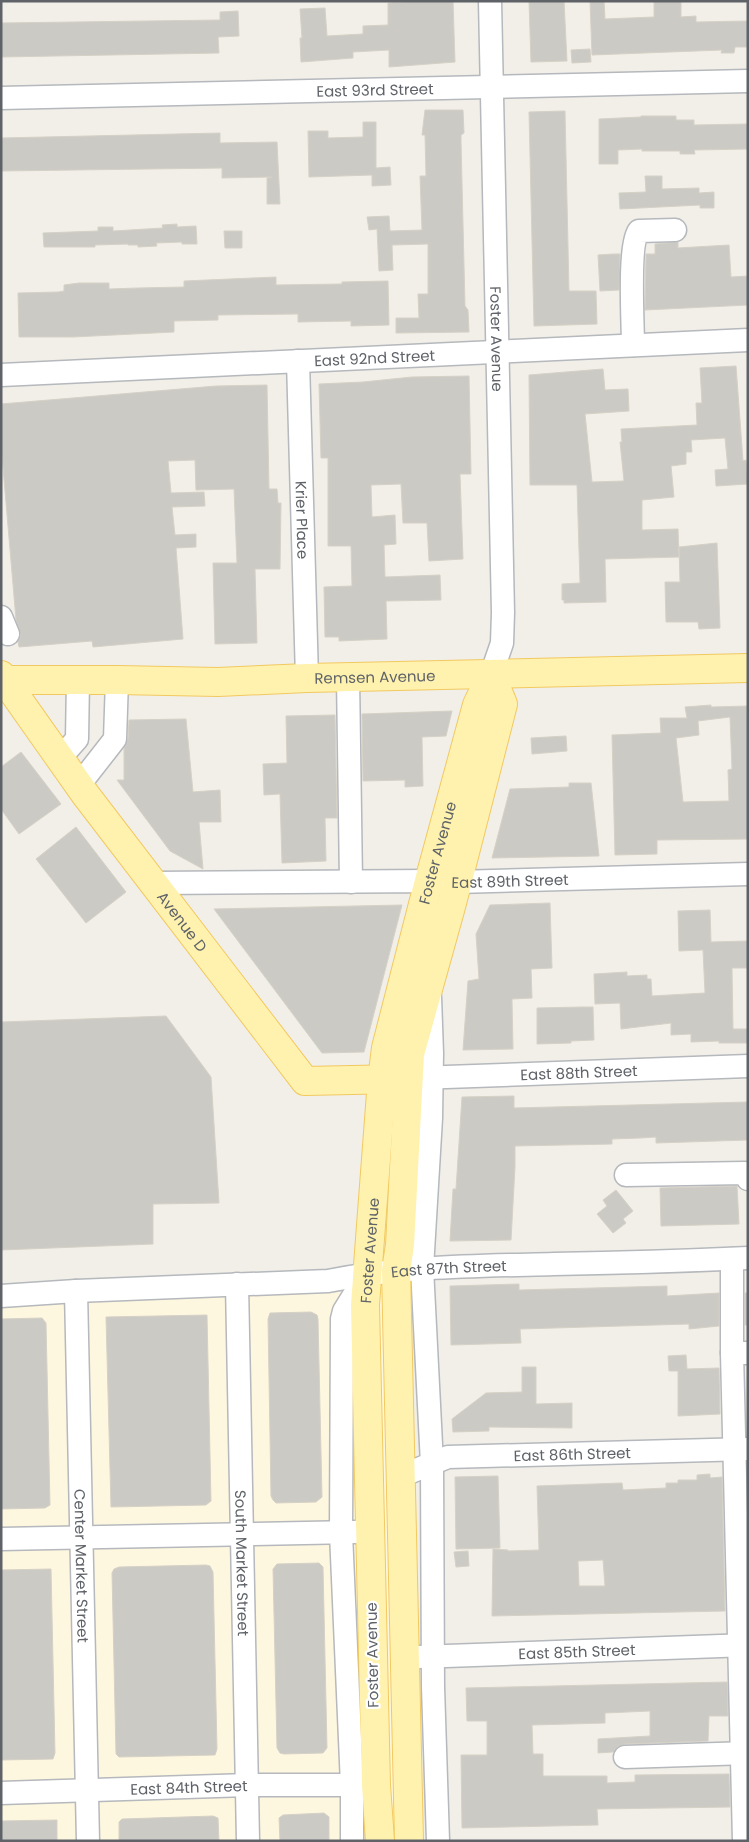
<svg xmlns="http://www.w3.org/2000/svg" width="749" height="1842" font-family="Poppins,sans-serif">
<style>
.commercial{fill:#fef7e0}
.building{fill:#cccac5;stroke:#d6d1c6;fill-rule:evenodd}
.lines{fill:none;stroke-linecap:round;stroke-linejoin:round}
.minor-casing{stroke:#b5b8bc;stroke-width:25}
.major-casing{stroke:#f2c960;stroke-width:30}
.minor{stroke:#fff;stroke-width:22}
.major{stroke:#fff2af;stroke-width:28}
.labels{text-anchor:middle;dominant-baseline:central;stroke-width:4.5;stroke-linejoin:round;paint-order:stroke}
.street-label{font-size:15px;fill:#5f6368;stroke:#fff}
</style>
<rect width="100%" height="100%" fill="#f1efe8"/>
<path class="commercial" d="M396 1271 407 1841H1V1296Z"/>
<path class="building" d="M418 1H453L455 62 389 67V50L353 52V58L301 62 300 38H302L300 9 325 8 327 36 363 34V26L388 25V3Z
M529 1H564L567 61 531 62Z
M590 1H604L605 19 654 17V1H681V17L696 16V22L748 21V47H735L734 53H721L722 50 592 55Z
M238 11 239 36 218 37 219 53 1 57V23L220 20V12Z
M590 49 591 62 572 63 571 50Z
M425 110H463L464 133 461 135V141L465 306 468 310 469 332 396 333V318H419L418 294H428V244L392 245 393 270 379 271 377 229 369 230 367 217 389 216 390 231 422 230 420 176H426L425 135H422Z
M565 111 569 291H596L597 324 534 326 529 112Z
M641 116H676V120H694V125L748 124V149L694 150 695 154H680V151H642V149L618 150V164H599V119L641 117Z
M363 122H376V168L390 167 391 185 372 186V175L309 177 308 131H328V138L363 137Z
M220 133V143L277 142 280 204H267V178L272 177 222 178V168L1 171V138Z
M645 176H662V189L699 188V193L714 192V208H700V205L620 209 619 193 646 192Z
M177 224V227L196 226 197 244H182V242L156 243 157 246 138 247V245H128V244L95 245V247H44L43 233 98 231V227H113V231L163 228 162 225Z
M224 231H242V248H225Z
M678 242V248L729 245 731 277 748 276V305L645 310 646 254H655V244Z
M613 254H620L619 290 600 291 598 255Z
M276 277V285L342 284V282L388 281 389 325 351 326V321L298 322V314L218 315V320L174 321V332L73 337H19L18 293 58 292 64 291V285L79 283H109V289L138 288 184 287V281Z
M736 366 743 461 746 460 748 484 716 486 715 470 728 469 725 438 691 440 692 452H686V464L671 466 674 497 642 500V530L678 529 679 557 605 559 606 602 564 603V600H562V584L580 583 577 485H530L529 375 603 369 605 390 628 389 629 411 585 414 592 482 624 481 620 442H622L621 429 697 425 696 403H702L700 368Z
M469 376 471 474H460L463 559 429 561 427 523H403L401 484 371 485 372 517 395 515 396 544 384 545 385 577 440 575 441 600 386 601 387 639 339 641V637H325L324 587 352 586 351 546H328V458H321L319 384 363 382 412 377Z
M267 385 269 489H277L278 503H281L280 569H255L257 643 215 644 213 563H237L234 489 196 490 195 460 168 461 171 493 204 492 205 506 172 507 175 535 196 534V547L176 548 183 639 93 647 92 641 19 647 18 642 21 635 16 620 1 444V404L216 386Z
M717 543 720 628 699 629 698 622H666L665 582H680L679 547Z
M711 705V707L748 706V839L657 840V854L615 855 612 735 661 733 660 718H687L685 707ZM730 717 732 769 728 770 729 801 683 802 676 738 699 735 698 721Z
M452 711 446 736 422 737 423 786 405 787V780L363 781 362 714Z
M335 715 337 818H325L326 861 282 863 280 794 264 795 263 764 287 763 286 716Z
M186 719 193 792 220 790 221 822H199L203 869 170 851 117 780H124V749L128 739 129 720Z
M566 736 567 751 532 754 531 738Z
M21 752 61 804 19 834 1 809V767Z
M569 783H591L599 856 492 858 510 789 569 787Z
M76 827 126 892 86 923 36 859Z
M550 903 552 968 531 969 532 998 512 999 513 1049 463 1050 468 981 479 979 476 934 490 905Z
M402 905 364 1052 322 1053 214 909Z
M710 910 711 942 748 941V968H732L733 1029H748V1043H719V1041L691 1042V1034L671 1035V1023L621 1029 620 1003 595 1004 594 974 627 972V976L647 975V979H651L652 996 705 993 703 950 679 951 678 911Z
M582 1007H593L594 1040 571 1041V1043L537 1044V1008Z
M166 1016 211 1077 219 1203 153 1204V1244L1 1250V1022Z
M514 1096V1108L748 1102V1140L656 1143V1137L640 1138 612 1139V1144L515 1146V1167L511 1240 450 1241 453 1189H456L462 1097Z
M737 1186 739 1224 661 1226 660 1188Z
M616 1190 633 1211 623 1219 626 1223 613 1233 597 1214 607 1206 603 1200Z
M519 1284V1290L667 1286V1296L719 1293V1326L689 1329V1324L520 1329 521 1343 451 1345 450 1286Z
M745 1293H748V1325H745Z
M311 1312 317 1315 318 1319 322 1497 316 1502 276 1503 273 1500 271 1496 268 1319 270 1313Z
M207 1315 211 1501 206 1505 111 1507 106 1317Z
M42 1318 46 1323 50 1505 45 1508 1 1509V1319Z
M686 1355 687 1369 719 1368 720 1414 678 1416V1371H669L668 1356Z
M522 1367H536V1404L572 1403V1428L489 1427V1431L453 1432 452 1419 486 1393 522 1392Z
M710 1474V1478L722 1477 725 1611 492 1616 493 1549 508 1550V1551L539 1550 537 1486 622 1483 623 1490 666 1488V1483H678V1480H697V1475ZM603 1560 605 1586H579L578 1561Z
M498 1476 500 1548 456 1549 455 1477Z
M468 1551 469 1566 456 1567 454 1552Z
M319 1563 323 1567 327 1748 323 1753 284 1754 280 1753 277 1748 273 1569 277 1564Z
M206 1565 210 1566 213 1572 217 1749 215 1755 119 1757 116 1754 112 1573 114 1569 119 1567Z
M51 1569 55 1753 53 1759 1 1760V1570Z
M727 1682 728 1716H709L708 1741 625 1744 618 1746 613 1752 598 1753V1739L650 1736V1711L605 1713V1723L532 1725 533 1754H543V1776H607V1783L635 1782V1775L729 1774 730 1807 597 1809 598 1825 462 1828 461 1755H487V1721H467L466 1688Z
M324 1813 329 1817V1841H280L279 1818 283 1815Z
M213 1816 218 1818 219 1841H119V1822L122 1819Z
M57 1820V1841H1V1821Z"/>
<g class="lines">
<g class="minor-casing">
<g id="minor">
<path id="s1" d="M490 1 503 613 502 643 491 675"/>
<path id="s2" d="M1 98 748 81"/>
<path d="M633 345C633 325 628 243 639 231L675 230"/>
<path id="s3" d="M298 361 307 678"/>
<path id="s4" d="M1 375 748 340"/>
<path d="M1 617 8 634"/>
<path d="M348 677 351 882"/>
<path d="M60 758 77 739 78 680"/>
<path d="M79 785 115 739 117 680"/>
<path id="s5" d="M154 883 429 881 457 882 748 874"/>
<path d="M430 997 432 1053 431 1118 422 1268 432 1464 433 1687 438 1841"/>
<path id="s6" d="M418 1078 748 1066"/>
<path d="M626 1175 745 1173 748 1179"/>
<path d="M732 1259V1353H747"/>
<path id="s7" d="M237 1284 248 1841"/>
<path id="s8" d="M76 1291 88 1841"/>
<path id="s9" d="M1 1296 76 1291 328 1281C402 1266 478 1266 554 1264 619 1263 683 1261 748 1258"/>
<path d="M732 1353 744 1841"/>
<path id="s10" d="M401 1476 448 1457 748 1449"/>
<path d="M1 1539 355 1532"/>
<path id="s11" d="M418 1657 748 1645"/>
<path d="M625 1757 748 1753"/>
<path id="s12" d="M1 1793 248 1785H365"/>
<path d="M352 1841V1785L341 1533 342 1319 344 1311 367 1274"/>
</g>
</g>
<g class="major-casing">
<g id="major">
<path id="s13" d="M1 675 85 794 305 1081 400 1079"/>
<path id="s14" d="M1 680H117L218 682 307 678 748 668"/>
<path id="s15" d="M380 1841 376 1785 365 1305 382 1080 386 1048 429 881 477 705 491 675"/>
<path d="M409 1841 396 1271 400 1245 410 1054 452 903 503 704 491 675"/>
</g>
</g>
<use href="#minor" class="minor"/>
<use href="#major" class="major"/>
</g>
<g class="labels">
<g class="street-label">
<text stroke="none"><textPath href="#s2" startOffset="374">East 93rd Street</textPath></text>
<text stroke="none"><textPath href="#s1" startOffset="338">Foster Avenue</textPath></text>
<text stroke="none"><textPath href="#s4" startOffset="374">East 92nd Street</textPath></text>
<text stroke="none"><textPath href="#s3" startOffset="159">Krier Place</textPath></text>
<text stroke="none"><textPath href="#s14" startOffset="374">Remsen Avenue</textPath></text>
<text stroke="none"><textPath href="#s15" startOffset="996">Foster Avenue</textPath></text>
<text stroke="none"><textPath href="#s5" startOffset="356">East 89th Street</textPath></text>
<text stroke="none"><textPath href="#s13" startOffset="306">Avenue D</textPath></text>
<text stroke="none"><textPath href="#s6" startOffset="161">East 88th Street</textPath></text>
<text stroke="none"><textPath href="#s15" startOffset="591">Foster Avenue</textPath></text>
<text stroke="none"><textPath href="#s9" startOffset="449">East 87th Street</textPath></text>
<text stroke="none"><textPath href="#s10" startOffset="175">East 86th Street</textPath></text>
<text stroke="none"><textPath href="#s7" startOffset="279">South Market Street</textPath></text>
<text stroke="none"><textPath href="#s8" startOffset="275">Center Market Street</textPath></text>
<text stroke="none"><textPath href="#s11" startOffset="159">East 85th Street</textPath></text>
<text transform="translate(372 1655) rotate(-91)">Foster Avenue</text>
<text stroke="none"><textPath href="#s12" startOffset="188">East 84th Street</textPath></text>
</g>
</g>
<rect width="749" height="1842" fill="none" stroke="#5f6368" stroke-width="5"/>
</svg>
